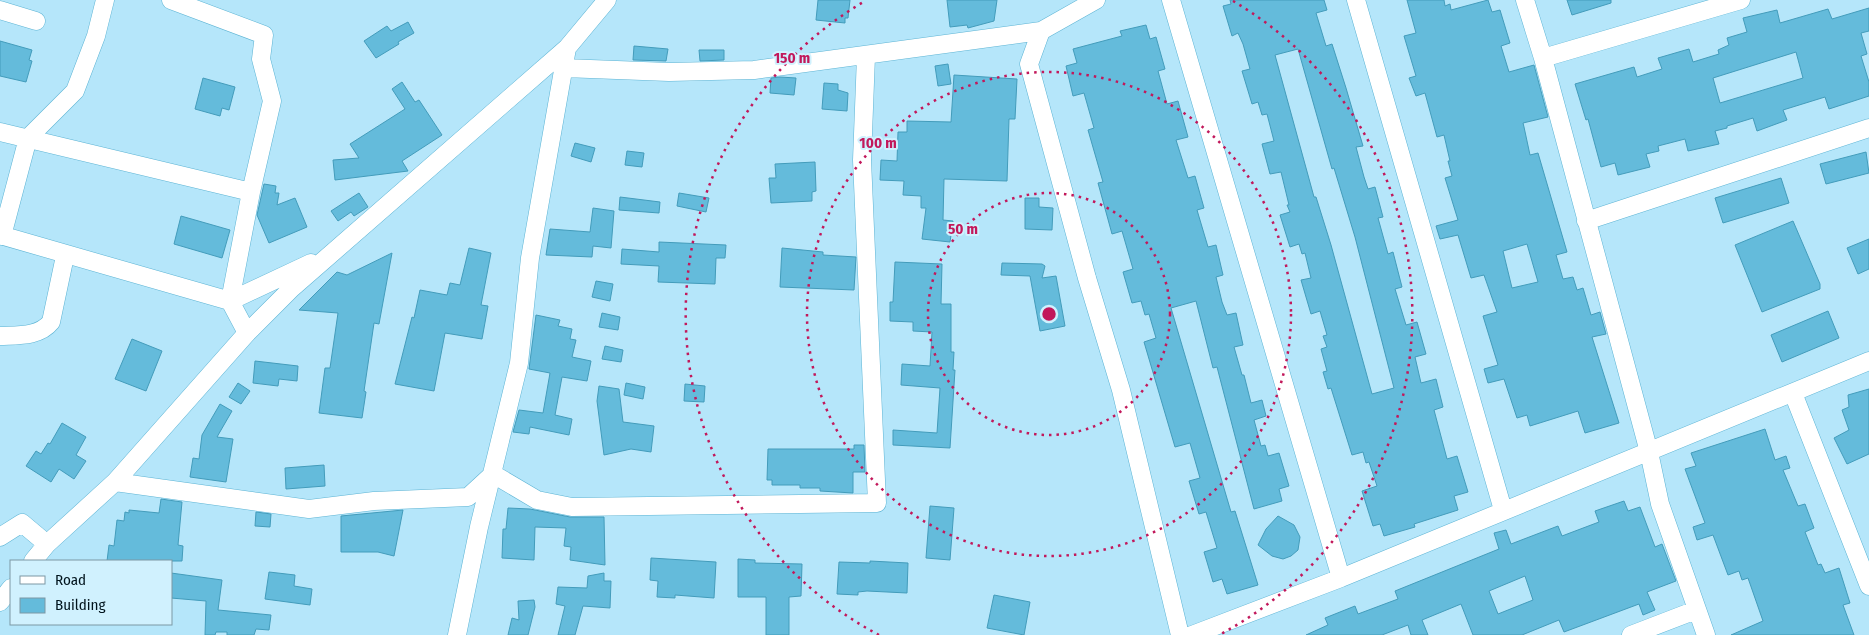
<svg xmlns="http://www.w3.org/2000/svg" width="1869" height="635" font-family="'Fira Sans Condensed',sans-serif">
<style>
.building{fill:#64bbdb;stroke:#439cbb;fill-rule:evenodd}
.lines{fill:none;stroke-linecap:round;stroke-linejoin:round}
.minor-casing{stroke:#5db4d4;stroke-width:19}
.minor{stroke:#fff;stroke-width:18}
.ring{fill:none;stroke:#c2185b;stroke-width:2.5;stroke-dasharray:2.5 5}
.centre{fill:#c2185b;stroke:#d0f1fe;stroke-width:2.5}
.ring-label{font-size:15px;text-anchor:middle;font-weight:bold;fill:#c2185b;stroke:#d0f1fe;stroke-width:4;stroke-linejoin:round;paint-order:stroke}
</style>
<rect width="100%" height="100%" fill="#b5e6fa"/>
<path class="building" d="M818 0H850L848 18H845V23L816 20Z
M947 0H997L994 21 968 28 967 25 950 27Z
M1230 0H1324L1327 10 1316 13 1326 46 1332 44 1346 88 1363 146 1356 147 1364 177 1368 189 1375 187 1383 217 1378 218 1388 254 1393 252 1402 287 1395 289 1402 312 1406 325 1417 322 1426 354 1415 357 1421 383 1436 379 1443 407 1434 410 1447 459 1457 456 1468 492 1454 496 1458 510 1414 524 1415 527 1384 536 1380 524 1373 526 1362 491 1377 486 1369 462 1366 463 1363 452 1352 455 1331 388 1328 389 1323 372 1327 371 1321 349 1327 347 1323 336 1327 335 1320 311 1311 314 1301 280 1311 278 1305 253 1302 254 1299 244 1290 247 1280 215 1290 212 1287 205H1289L1281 172 1270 174 1262 144 1274 141 1267 114 1262 115 1258 102 1252 104 1242 71 1250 69 1243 44 1238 33 1232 36 1223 6 1231 4ZM1298 49 1332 169 1334 168 1355 237 1394 388 1372 394 1331 245 1316 197H1314L1275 55Z
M1407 0H1444L1445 6 1450 4 1451 10 1488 0 1492 12 1500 10 1510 43 1501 46 1509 72 1534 65 1548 117 1523 123 1524 127 1530 155 1538 153 1567 252 1556 255 1563 279 1573 277 1577 290 1583 288 1591 315 1600 312 1606 334 1592 337 1619 423 1585 433 1578 411 1530 426 1527 415 1517 418 1504 379 1488 383 1484 369 1498 365 1483 316 1497 312 1484 275 1471 278 1458 235 1440 239 1436 226 1458 220 1445 178 1452 176 1448 161H1450L1444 135 1437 137 1425 93 1416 96 1409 78 1416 76 1404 36 1416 33ZM1527 244 1538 282 1512 288 1503 251Z
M1567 0H1611V3L1572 15Z
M1869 8V31L1861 33 1867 54 1861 56 1869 82V96L1829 109 1825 97 1783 110 1787 120 1757 131 1753 118 1727 126V128L1715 131 1719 144 1688 151 1685 139 1658 146 1659 151 1646 154 1650 167 1618 175 1615 163 1601 167 1588 119 1586 120 1575 84 1634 67 1637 77 1662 69 1658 58 1689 49 1693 62 1719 54 1718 50 1729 45 1727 38 1747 32 1743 18 1777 10 1780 23 1828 9 1832 19ZM1796 52 1803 78 1720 103 1713 78Z
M408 22 414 33 398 42 399 44 376 58 364 41 387 26 391 31Z
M1146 25 1150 39 1156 37 1165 69 1158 71 1167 104 1178 101 1188 137 1176 140 1188 178 1195 176 1204 208 1197 210 1208 247 1216 245 1223 275 1216 277 1222 302 1227 315 1236 313 1243 345 1234 347 1242 375H1244L1251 403 1262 400 1266 416 1254 420 1261 446 1265 445 1268 456 1279 453 1289 486 1279 489 1282 501 1254 509 1217 367 1213 368 1196 301 1171 308 1231 512 1235 511 1258 585 1227 594 1222 579 1213 582 1204 552 1217 548 1206 512 1199 514 1189 481 1200 478 1190 443 1175 447 1144 342 1156 338 1149 314 1145 315 1141 301 1132 303 1123 272 1133 269 1122 231 1112 234 1098 183 1103 182 1088 130 1094 128 1084 93 1073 96 1066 66 1077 63 1073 49 1122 36 1120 31Z
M0 41 32 50 29 60 32 61 26 82 0 76Z
M634 46 668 49 666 61 633 60Z
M699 50H724V60L700 61Z
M948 64 951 84 938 86 935 66Z
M954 75 1017 79 1015 119H1009L1007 181 944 179 943 220 953 221 950 242 922 239 926 208H921V196L903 195 904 181 880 180 881 160 897 161 898 132H907V121L951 122Z
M780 77 796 78 794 95 770 93 771 78Z
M203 78 235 87 229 110 222 108 220 116 195 109Z
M402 82 415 102 419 100 442 135 402 161 408 171 335 180 333 160 359 158 350 144 405 109 392 89Z
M824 83 838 84V90L848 93 847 111 822 109Z
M575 143 595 148 591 162 571 156Z
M627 151 644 153 642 167 625 165Z
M1866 152 1869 173 1826 184 1820 164Z
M815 162 816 191 812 192V201L771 203 769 178H776L775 164Z
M1781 178 1789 203 1723 223 1715 198Z
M264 184 276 186 275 193H279L277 205 295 198 307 227 269 243 257 215Z
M359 193 368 207 354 216 351 212 338 221 331 211Z
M679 193 709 198 706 212 677 206Z
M620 197 660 202 659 213 619 210Z
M1025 198H1039V207L1053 208 1052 230 1025 229Z
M593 208 614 211 611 248 593 246 592 257 546 255 550 229 590 232Z
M181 216 230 230 222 258 174 244Z
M1793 221 1820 284V289L1762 312 1735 245Z
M1869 239V269L1858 274 1847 248Z
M659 242 726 245 725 258H716L715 284 658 282 659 266 621 264 622 249 659 252Z
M469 248 491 253 481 305 488 306 482 339 445 333 434 391 395 384 412 317 414 318 420 290 447 295 450 283 460 285Z
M782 248 823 252V255L856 257 854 290 780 287Z
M392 253 379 324 374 323 364 391 366 392 362 418 319 413 325 368H330L338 313 299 310 337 272 347 275Z
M895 262 942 264 941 304H951V352H954L953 370H955L950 448 893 445V430L937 433 940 388 901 385 902 364 930 366 932 332 913 331V322L890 321V302H893Z
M1002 263 1042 264 1045 266 1042 278 1056 276 1065 326 1040 331 1030 276 1001 275Z
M596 281 613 284 610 301 592 297Z
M1828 311 1839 338 1782 362 1771 335Z
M602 313 620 317 618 330 599 327Z
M536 315 560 320 558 326 572 329 570 339 576 340 572 357 591 361 587 381 562 377 555 415 572 419 569 435 530 427 529 434 513 432 519 410 543 413 550 373 529 369Z
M132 339 162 351 146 391 115 379Z
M605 346 623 350 621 362 602 359Z
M255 361 298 366 297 381 279 379 278 386 253 383Z
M238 383 250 391 241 404 229 397Z
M626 383 645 387 643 399 624 395Z
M685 384 705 386 704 402 684 401Z
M599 386 619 389 623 422 654 426 651 452 631 449 604 455 597 401Z
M1869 389V454L1847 464 1834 438 1849 430 1842 410 1849 407 1848 395Z
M220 404 232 411 217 437 233 439 226 482 190 477 193 458 199 459 202 435Z
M62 423 86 437 76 455 86 461 74 479 59 469 51 482 26 466 36 451 41 454 48 443 50 444Z
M1765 429 1775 460 1786 456 1790 468 1783 470 1798 506 1805 504 1814 528 1805 532 1818 565 1821 564 1825 573 1839 568 1850 603 1843 605 1854 635H1731L1763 621 1748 578 1742 580 1739 571 1728 575 1713 535 1697 540 1693 527 1705 523 1685 469 1696 466 1691 453Z
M854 445H864L865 472H853V493L820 491V488H800V485H772V480H767L768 449H854Z
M324 465 325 486 286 489 285 468Z
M161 499 182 502 178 545 183 546 182 561H107L109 545 114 546 117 520 124 521 125 512 129 513V510L159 513Z
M1624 501 1628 511 1640 507 1655 547 1662 544 1676 581 1647 592 1655 610 1643 615 1639 604 1564 632 1559 620 1522 635H1473L1461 604 1422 620 1428 635H1411L1408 625 1382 635H1306L1328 625 1325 618 1355 606 1358 614 1398 599 1395 591 1499 549 1494 533 1506 530 1511 544 1558 526 1562 536 1599 522 1595 511ZM1525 576 1533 600 1498 614 1489 591Z
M930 506 954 508 950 560 926 558Z
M508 508 530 509 570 517H604L605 565 570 560 571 547 564 546 566 528 535 527 534 560 502 558 503 529H506Z
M403 510 394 556 378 552H341V516Z
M256 512 271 514 270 527 255 526Z
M1278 516 1294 525 1300 537 1298 550 1291 556 1283 559 1272 556 1258 545 1266 529Z
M651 558 716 562 714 598 675 595V598L657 597 658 581 650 580Z
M738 559 755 560V563L802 564 801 596 789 597V635H766V597H738Z
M870 561 908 563 907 593 867 591 858 592V595L837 594 839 562 870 563Z
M269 572 295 575 294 586 312 589 310 605 265 599Z
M171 573 222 580 218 610 271 615 269 630 256 629 254 635H227V632H216L215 635H205L206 601 171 598Z
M604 573V581H611L610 608 583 606 575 635H558L565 606 556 604 558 587 587 588 588 576Z
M994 595 1030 602 1024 635 987 628Z
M534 600 535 607 528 635H508L512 618 519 620 518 601Z"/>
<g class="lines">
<g class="minor-casing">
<path id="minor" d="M171 0 264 35 261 59 272 101 251 192 230 301
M1096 0 1041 31 1029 64 1087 278 1121 390 1180 635
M1171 0 1341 578
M1356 0 1503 510
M1525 0 1543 58 1649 452 1660 504 1706 635
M0 10 36 21
M1543 58 1741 0
M564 68 669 72 754 70 1041 31
M0 132 251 192
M1586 221 1869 128
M0 235 230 301 247 333
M2 236 28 138 75 91 96 36 105 0
M230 301 311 263
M0 336C17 335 39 337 51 322L65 256
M1793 393 1869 586
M115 482 309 509 374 501 468 497 493 474 537 500 572 507 877 503 862 160 866 56
M0 537 22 523 47 544
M33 561 47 544 115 482 247 333 292 288 567 48 607 0
M0 602 11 588
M457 635 479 527 519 363 530 258 567 48
M1192 635 1341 578 1869 361
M1631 635 1696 610"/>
</g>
<use href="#minor" class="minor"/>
</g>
<g class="ring">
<circle cx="1049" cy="314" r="121"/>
<circle cx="1049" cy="314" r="242"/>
<path d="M879 635A363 363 0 0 1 865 1M1233 1A363 363 0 0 1 1219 635"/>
</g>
<circle cx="1049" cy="314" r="8" class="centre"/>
<g class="ring-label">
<text x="792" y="63">150 m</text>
<text x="878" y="148">100 m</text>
<text x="963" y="234">50 m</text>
</g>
<rect x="10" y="560" width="162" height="65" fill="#d0f1fe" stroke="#7d98a4"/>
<rect x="20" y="576" width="25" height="8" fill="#ffffff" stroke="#7d98a4"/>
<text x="55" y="585" font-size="15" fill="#00131c">Road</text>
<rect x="20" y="598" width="25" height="15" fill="#64bbdb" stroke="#7d98a4"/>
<text x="55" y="610" font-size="15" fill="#00131c">Building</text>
</svg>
